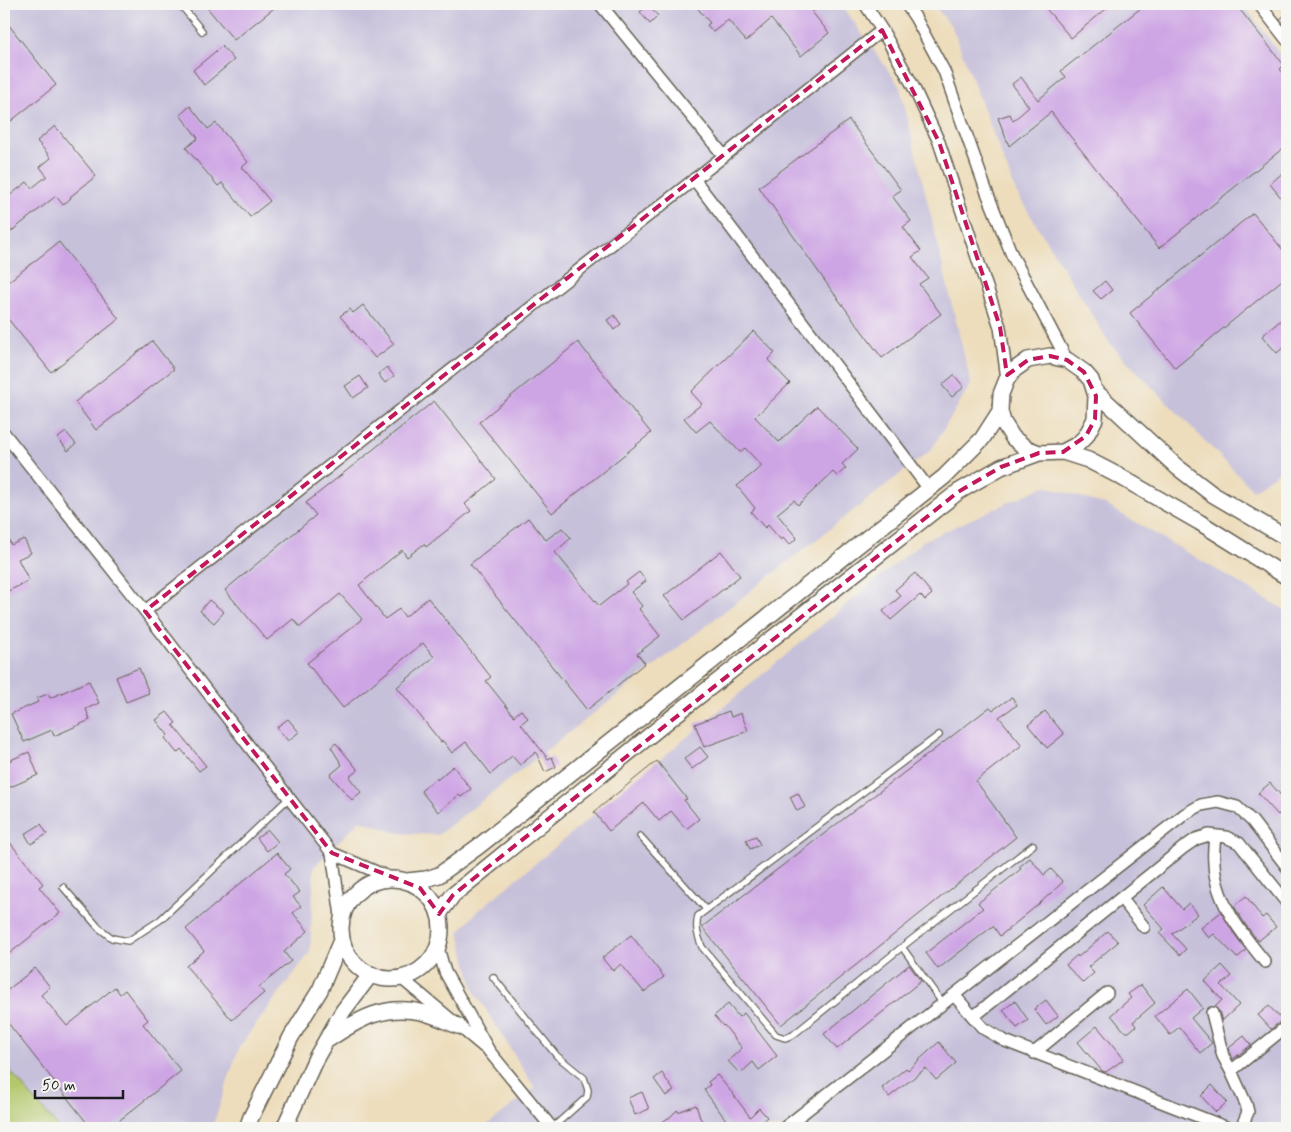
<svg xmlns="http://www.w3.org/2000/svg" width="1291" height="1132" font-family="Mynerve,sans-serif">
<style>
.industrial{fill:#c6c0da}
.green{fill:#b3c86c;stroke:#687244}
.building{fill:#cda5e4}
.lines{fill:none;stroke-linecap:round;stroke-linejoin:round}
.service-casing{stroke:#656054;stroke-width:8}
.minor-casing{stroke:#656054;stroke-width:14}
.tertiary-casing{stroke:#656054;stroke-width:18}
.service{stroke:#fff;stroke-width:5.5}
.minor{stroke:#fff;stroke-width:11}
.tertiary{stroke:#fff;stroke-width:15}
.marked{fill:none;stroke:#c2185b;stroke-width:4;stroke-dasharray:10 6;stroke-linejoin:round}
</style>
<rect width="100%" height="100%" fill="#f6f6f2"/>
<filter id="ink" filterUnits="userSpaceOnUse"><feTurbulence type="fractalNoise" baseFrequency=".02" numOctaves="2"/><feDisplacementMap in="SourceGraphic" scale="10" xChannelSelector="R" yChannelSelector="G"/><feConvolveMatrix kernelMatrix="1 2 1 2 8 2 1 2 1" color-interpolation-filters="sRGB"/></filter>
<filter id="wash" filterUnits="userSpaceOnUse"><feTurbulence type="fractalNoise" baseFrequency=".0096" numOctaves="4" result="noise"/><feDisplacementMap in="SourceGraphic" scale="20" xChannelSelector="R" yChannelSelector="G"/><feGaussianBlur stdDeviation="1.12" result="paint"/><feColorMatrix in="noise" values="0 0 0 0 0 0 0 0 0 0 0 0 0 0 0 0 0 1.4 0 .05"/><feComposite in="paint" operator="in"/></filter>
<g filter="url(#wash)">
<rect width="100%" height="100%" fill="#edddbc"/>
<path class="industrial" d="M4 4H841L900 87 971 384 931 450 438 835 397 833 360 820 314 867 310 952 239 1047 212 1128H59L4 1064Z
M933 4H1243L1287 64V466L1253 490 1110 344 1016 192 952 27Z
M1045 486 1106 505 1287 611V1128H483L535 1088 474 991 459 932 478 911 923 541Z"/>
<path class="green" d="M4 1064 59 1128H4Z"/>
<g id="blocks">
<path class="building" d="M204 4H279L234 40Z
M694 4H823L812 12 829 33 801 56 771 19 746 41 728 20 713 32 707 25 710 23Z
M1042 4H1112L1071 38Z
M1146 4H1226L1231 10 1237 6 1284 65 1280 69 1287 78V145L1159 248 1051 112 1009 146 998 118 1010 114 1013 121 1029 107 1012 84 1021 77 1038 100 1066 77 1061 71Z
M648 5 658 16 650 24 640 12Z
M1287 13V28L1280 19Z
M4 19 56 85 11 121 4 111Z
M222 46 234 60 204 85 193 70Z
M190 106 208 129 216 123 248 162 242 167 270 201 250 217 222 183 218 186 186 148 198 138 180 115Z
M849 120 901 190 892 196 911 221 903 227 921 251 912 257 928 278 919 284 941 314 882 358 827 284 759 187Z
M55 126 96 176 70 197 71 198 63 205 56 196 4 237V200L27 182 32 188 47 176 40 167 51 158 37 141Z
M1287 169V205L1270 184Z
M1253 213 1287 255V276L1175 368 1130 313Z
M59 242 119 319 51 372 4 314V285Z
M1105 281 1112 290 1101 299 1093 291Z
M363 305 394 344 375 358 340 316 350 309 353 313Z
M614 315 621 324 614 330 607 320Z
M1287 315V344L1277 353 1262 336Z
M754 331 775 353 768 360 790 383 755 417 779 442 817 406 858 449 842 464 846 468 837 476 833 472 798 505 794 500 777 514 797 538 789 545 783 538 781 540 768 525 765 528 751 512 755 508 737 486 762 466 745 448 740 452 710 421 696 432 684 418 702 404 691 392Z
M152 341 174 369 96 430 75 402Z
M578 342 651 433 552 513 479 422Z
M387 367 394 376 385 383 378 374Z
M954 375 964 387 952 397 942 385Z
M360 376 368 388 353 398 345 386Z
M434 401 496 479 465 504 471 511 426 547 424 544 407 557 402 550 359 585 385 619 399 609 405 617 428 598 491 677 486 681 514 716 521 710 528 718 521 724 548 759 552 757 556 767 545 772 536 752 520 765 512 756 491 774 466 742 452 753 443 741 441 742 397 687 434 657 423 643 343 708 307 663 362 619 340 594 300 627 293 619 267 640 225 590 316 515 306 503Z
M66 432 76 444 68 451 58 438Z
M528 518 546 540 562 528 571 538 555 552 599 606 627 584 626 582 639 572 646 581 631 592 642 606 639 609 660 636 637 654 645 663 587 710 470 564Z
M4 529 11 545 24 539 31 553 18 559 29 581 4 593Z
M721 551 740 576 684 620 664 596Z
M915 573 932 594 925 600 920 595 891 620 883 611 901 596 895 590Z
M209 600 224 612 214 623 200 611Z
M139 668 149 693 126 702 116 677Z
M89 681 99 703 86 709 90 720 54 736 52 730 24 742 11 714 38 702 37 698 48 694 50 698Z
M1012 697 1017 705 999 717 1022 745 976 781 1016 837 781 1025 702 927 990 707 993 710Z
M729 711 731 717 741 713 748 731 704 747 695 724Z
M1045 711 1064 734 1047 748 1028 725Z
M167 712 176 723 173 725 206 766 199 771 181 749 177 753 165 738 168 735 156 720Z
M288 719 299 732 288 741 277 727Z
M336 743 358 770 349 777 361 792 352 800 330 775 342 765 331 747Z
M700 747 708 757 692 769 684 759Z
M29 752 38 775 8 788 4 778V763Z
M657 761 687 799 684 800 699 819 686 829 671 811 659 821 644 803 609 831 594 812Z
M453 766 471 789 461 797 459 795 438 812 421 791 436 778 437 780Z
M1270 783 1287 802V807L1278 815 1258 793Z
M798 793 805 807 797 811 790 797Z
M41 824 47 834 31 844 25 834Z
M268 830 278 842 267 851 257 838Z
M4 835 43 884 39 887 60 913 4 958Z
M756 836 760 845 750 849 746 840Z
M277 853 290 869 284 874 300 892 293 897 301 906 293 913 308 931 284 952 291 961 259 987 264 993 232 1020 186 966 204 951 186 929Z
M1030 858 1044 875 1051 869 1063 882 1040 903 1000 936 993 926 938 969 926 953 983 908 978 903 1021 869 1019 867Z
M1163 887 1182 909 1189 903 1198 914 1172 934 1186 949 1180 955 1159 933 1164 929 1143 905Z
M1246 896 1262 918 1266 915 1276 927 1258 941 1245 924 1234 906Z
M1221 912 1233 932 1246 950 1237 958 1214 934 1209 938 1201 928Z
M1108 931 1118 942 1088 967 1094 973 1083 983 1066 965 1077 955 1078 957Z
M631 935 664 977 644 992 621 964 613 971 602 958Z
M909 965 921 981 837 1049 824 1034Z
M1222 965 1232 976 1221 985 1239 1005 1222 1021 1219 1011 1215 1007 1222 1000 1205 981Z
M35 968 50 987 41 995 67 1026 115 987 120 994 125 990 148 1020 143 1024 181 1071 110 1128H91L4 1018V993Z
M1141 985 1155 1003 1133 1022 1136 1026 1129 1032H1125L1111 1015 1131 998 1128 994Z
M1188 989 1203 1008 1191 1018 1212 1043 1200 1053 1179 1027 1170 1035 1155 1016Z
M1046 1000 1058 1016 1046 1025 1034 1009Z
M1015 1001 1028 1020 1017 1028 1003 1010Z
M728 1004 739 1017 744 1013 777 1056 759 1070 753 1062 740 1074 728 1061 742 1048 724 1025 723 1026 714 1016Z
M1269 1006 1282 1020 1271 1029 1258 1015Z
M1097 1026 1124 1059 1106 1072 1102 1071 1078 1042Z
M1244 1036 1251 1045 1233 1059 1229 1048Z
M939 1042 956 1063 936 1080 926 1068 889 1097 882 1088 906 1068 908 1070Z
M662 1073 674 1091 666 1096 654 1079Z
M717 1075 733 1094 750 1117 759 1108 767 1117 755 1128H732L704 1090 710 1085 708 1082Z
M1212 1085 1227 1102 1216 1112 1201 1096Z
M642 1092 649 1109 635 1115 628 1098Z
M696 1105 700 1118 708 1128H654L668 1118H669L677 1110 678 1112Z"/>
</g>
</g>
<g filter="url(#ink)">
<use href="#blocks" fill-opacity="0" stroke="#656054" stroke-width="1"/>
<g class="lines">
<g class="service-casing">
<path id="service" d="M180 4 202 31
M939 735 698 916C695 928 698 936 702 947L776 1035 785 1038 793 1035 902 947 1033 845
M640 836 706 909
M63 887 99 928 112 938 128 941 160 920 289 798
M902 947 943 1004
M493 977 557 1056 584 1078 588 1090 587 1097 552 1128"/>
</g>
<g class="minor-casing">
<path id="minor" d="M600 4 724 156
M865 4 882 30 912 84 939 142 1000 327 1007 379
M906 4 915 17 944 71 986 190 1012 255 1067 360
M1259 4 1287 40
M694 179 929 489
M4 433 145 611 289 798 332 853 393 879
M145 611 724 156 882 30
M1215 836C1214 845 1213 854 1214 863 1215 901 1242 934 1265 962
M332 853 342 923
M1121 898 1144 927
M438 948 445 972 489 1051 552 1128
M401 978 484 1047
M954 995 983 1028 1005 1041 1228 1128
M1212 1013 1223 1056 1231 1071 1287 1026
M973 1017 1183 848 1196 839 1209 835 1226 837 1239 843 1287 903
M1034 1053 1107 993
M1231 1071 1246 1104 1248 1112 1241 1128
M784 1128 1185 814 1201 805 1218 802 1237 807 1252 821 1287 867"/>
</g>
<g class="tertiary-casing">
<path id="tertiary" d="M1094 390 1177 467 1212 494 1287 538
M1063 452 1088 460 1119 476 1199 522 1287 577
M341 929a50 50 0 1 1 100 0a50 50 0 1 1-100 0Z
M407 881 426 879 439 875 479 846 944 477 982 439 1000 411 1001 394 1007 379 1014 370 1028 360 1050 356 1067 360 1084 372 1091 380 1096 396 1095 419 1086 436 1078 444 1063 452 1039 453 1026 448 1013 438 1003 422 1000 411
M439 914 453 895 675 715 958 492 1001 467 1039 453
M329 1039C359 1019 384 1004 421 1012 434 1015 446 1021 458 1026
M247 1128 251 1117 291 1037 320 990 342 938
M284 1128 316 1058 343 1011 371 974"/>
</g>
<use href="#service" class="service"/>
<use href="#minor" class="minor"/>
<use href="#tertiary" class="tertiary"/>
</g>
</g>
<path class="marked" d="M882 30 939 142 1000 327 1007 375 1028 360 1050 356 1067 360 1084 372 1096 396 1095 419 1086 436 1063 452 1039 453 1001 467 958 492 453 895 439 914 420 888 332 853 145 611Z"/>
<rect width="1291" height="1132" fill="none" stroke="#f6f6f2" stroke-width="20"/>
<path d="M35 1090v8h88v-8" fill="none" stroke="#1c1c1c" stroke-width="2.5"/>
<text x="42" y="1090" font-size="15" fill="#1c1c1c" stroke="#f6f6f2" stroke-width="4" paint-order="stroke">50 m</text>
</svg>
